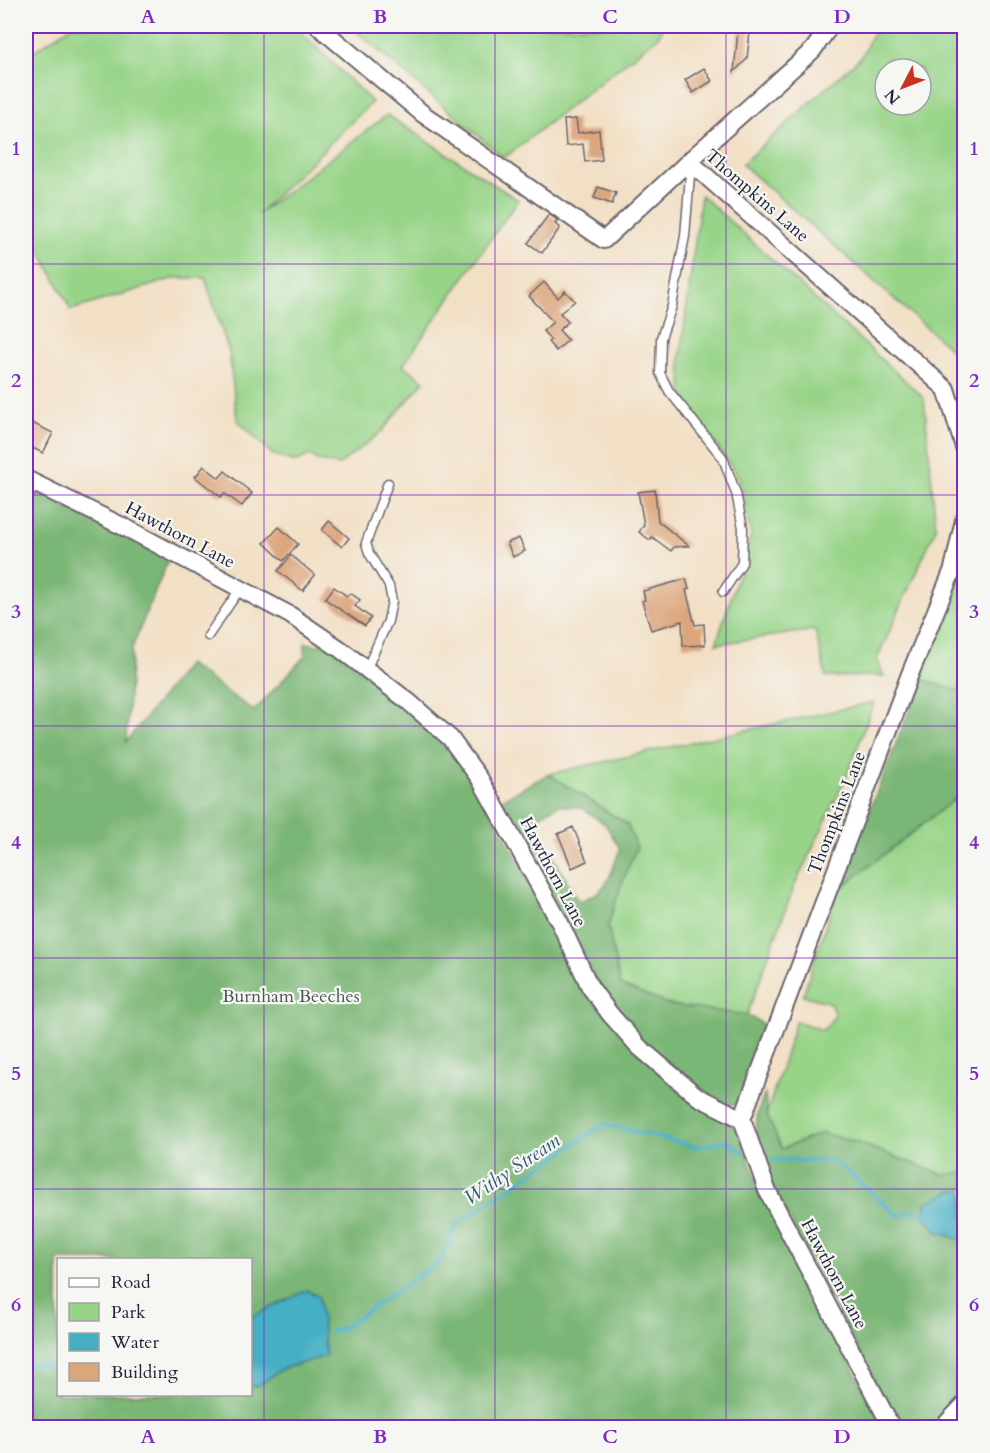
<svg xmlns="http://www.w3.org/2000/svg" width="990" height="1453" font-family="Cardo,serif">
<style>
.green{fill:#98d488;stroke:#5d7b62;stroke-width:1.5;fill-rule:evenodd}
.forest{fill:#7ab674;stroke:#4e6c58;stroke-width:1.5;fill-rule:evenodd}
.water{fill:#44afc3;stroke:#33687f;stroke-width:1.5}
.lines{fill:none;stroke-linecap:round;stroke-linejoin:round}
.stream{stroke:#44afc3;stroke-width:4}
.building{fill:#dca67d}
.lane-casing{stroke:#6b646c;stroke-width:11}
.street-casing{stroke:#6b646c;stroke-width:20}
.lane{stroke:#fff;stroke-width:8}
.street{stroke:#fff;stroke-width:16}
.grid{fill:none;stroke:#7b2cbf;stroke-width:1.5;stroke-opacity:0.55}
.labels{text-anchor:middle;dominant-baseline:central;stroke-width:4.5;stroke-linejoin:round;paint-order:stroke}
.street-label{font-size:18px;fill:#22223b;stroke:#f6f6f2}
.park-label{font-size:18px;fill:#455752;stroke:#f6f6f2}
.water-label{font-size:20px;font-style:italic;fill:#305a71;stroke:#f6f6f2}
.neatline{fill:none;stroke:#7b2cbf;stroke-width:2}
.grid-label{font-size:20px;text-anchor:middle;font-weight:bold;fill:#7b2cbf}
</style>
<rect width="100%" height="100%" fill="#f6f6f2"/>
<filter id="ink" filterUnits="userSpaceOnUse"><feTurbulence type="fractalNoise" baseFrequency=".0167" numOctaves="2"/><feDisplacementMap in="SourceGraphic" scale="12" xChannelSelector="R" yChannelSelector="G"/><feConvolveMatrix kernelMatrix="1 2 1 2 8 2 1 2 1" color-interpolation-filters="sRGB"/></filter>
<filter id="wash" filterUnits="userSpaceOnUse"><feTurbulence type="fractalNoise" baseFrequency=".008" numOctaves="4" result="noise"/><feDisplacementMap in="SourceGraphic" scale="24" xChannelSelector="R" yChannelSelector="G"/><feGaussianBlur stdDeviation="1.35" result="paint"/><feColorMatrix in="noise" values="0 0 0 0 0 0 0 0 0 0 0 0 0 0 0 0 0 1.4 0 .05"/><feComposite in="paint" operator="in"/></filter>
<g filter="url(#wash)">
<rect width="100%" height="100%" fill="#f2e0c6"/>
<path class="green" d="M72 26H295L372 102 258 214 387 115 518 200 403 365 424 381 381 432 339 465 319 461 310 455 295 462 272 454 237 420 229 352 205 278H175L71 310 26 223V56Z
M350 26H663L659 36 504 158Z
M877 26H964V357L962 359 742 164 861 57ZM885 69H921V105H885Z
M701 195 924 398 936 528 877 659 884 676 826 677 815 630 716 644 751 536 740 480 683 395 680 360Z
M964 557V686L957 691 922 679Z
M874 702 846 778 793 889 747 1015 752 1023 611 1009 619 981 608 926 620 888 627 824 548 774Z
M964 792V1172L944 1175 859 1143 822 1133 782 1149 767 1117 768 1137 778 1156 833 1157 855 1171 902 1190 921 1193 952 1178 964 1181V1395L935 1427H899L761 1165C756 1138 752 1120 765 1094L767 1113 796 1021 823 1030 835 1016 830 1003 803 995 837 891Z"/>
<path class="forest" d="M26 487 169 558 132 648 126 742 188 664 254 711 305 656V643L319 645 324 642 435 727 460 757 551 918 583 989 675 1088 736 1128 762 1191 883 1427H26ZM58 1260H250L251 1317 271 1309 325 1356 282 1369 258 1386H251L250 1394H58Z
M922 679 957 691 964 686V792L837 891Z
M548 774 627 824 637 847 620 888 608 926 620 985 670 1005 747 1015 765 1025 757 1067 743 1104 726 1105 710 1098 667 1068 611 1009 499 801ZM559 805 582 808 606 825 620 849C610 876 609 893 578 901L533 819Z
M765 1094 767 1115 782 1149 822 1133 859 1143 943 1175 964 1172V1189L951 1191 926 1204 925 1218 939 1232 964 1241V1395L935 1427H899L761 1165C756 1138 752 1120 765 1094Z"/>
<path class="water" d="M964 1189V1241L939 1232 925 1218 926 1203 951 1191Z
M307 1290 319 1297 326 1356 282 1369 258 1386H251V1317Z"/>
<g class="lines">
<path class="stream" d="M773 1160 834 1161 897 1215 919 1211 928 1216
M330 1332 344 1327 441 1260 457 1224 604 1124 696 1147 725 1141 744 1152
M26 1365 38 1364 58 1368"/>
</g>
<g id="blocks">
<path class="building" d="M738 30 750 31 747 59 734 72Z
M704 68 712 81 693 93 685 80Z
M576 119 578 133 599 130 602 160 585 162 583 144 566 146 564 120Z
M598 187 616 193 612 204 594 198Z
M549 214 558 221 555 224 560 228 542 253 528 243Z
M544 282 558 298 565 291 575 301 560 313 568 322 559 330 568 340 556 351 548 342 551 340 543 331 553 322 529 296Z
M26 420 53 433 43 453 26 445Z
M204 466 219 478 225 471 252 493 242 506 224 493 221 497 195 477Z
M655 490 658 521 689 546 674 547 671 551 652 537 650 540 639 532 644 525 638 492Z
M329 521 349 538 342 547 322 530Z
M279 527 298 544 283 561 264 543Z
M519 538 525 551 513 557 507 543Z
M291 555 315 575 303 591 278 571Z
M686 579 689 589 686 590 695 625 704 624 705 645 683 646 682 621 651 630 642 601 645 600 643 591Z
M334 587 347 596 350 593 360 600 355 606 371 618 365 626 325 599Z
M573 827 587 861 572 868 558 834Z"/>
</g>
</g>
<g filter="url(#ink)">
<use href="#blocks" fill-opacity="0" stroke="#6b646c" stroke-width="1.5"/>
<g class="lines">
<g class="lane-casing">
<path id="lane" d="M691 163 685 236 672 306 661 338 660 373 669 391 723 458 736 493 743 528 742 563 723 592
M26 498 37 485
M208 636 240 589
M366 670 388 621 392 601 389 586 369 553 366 543 388 483"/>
</g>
<g class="street-casing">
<path id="street" d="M318 26 423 114 604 240 689 161 946 389 964 447
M689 161 813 50 830 26
M26 479 130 530 290 615 340 649 409 702 450 738 480 779 560 923 590 987 610 1014 639 1047 698 1097 742 1119 767 1190 892 1428
M742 1119 910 674 953 569 964 520
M942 1428 964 1405"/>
</g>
<use href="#lane" class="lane"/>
<use href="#street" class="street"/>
</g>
</g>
<path class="grid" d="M264 26V1428M495 26V1428M726 26V1428M26 264H964M26 495H964M26 726H964M26 958H964M26 1189H964"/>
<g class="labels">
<g class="street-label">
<text transform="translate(757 196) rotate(41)">Thompkins Lane</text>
<text transform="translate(180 535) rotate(28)">Hawthorn Lane</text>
<text transform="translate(837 813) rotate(-69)">Thompkins Lane</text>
<text transform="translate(553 872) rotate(62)">Hawthorn Lane</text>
<text transform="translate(834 1274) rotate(62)">Hawthorn Lane</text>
</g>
<g class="park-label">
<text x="291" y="996">Burnham Beeches</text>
</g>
<g class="water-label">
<text transform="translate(512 1169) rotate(-34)">Withy Stream</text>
</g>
</g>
<rect width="990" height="1453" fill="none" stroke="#f6f6f2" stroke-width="66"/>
<rect x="57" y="1258" width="195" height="138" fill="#f6f6f2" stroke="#a1a1a9" stroke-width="1.5"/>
<rect x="69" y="1278" width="30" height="9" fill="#ffffff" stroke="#a1a1a9" stroke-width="1.5"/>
<text x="111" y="1288" font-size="18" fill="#22223b">Road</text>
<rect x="69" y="1303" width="30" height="18" fill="#98d488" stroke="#a1a1a9" stroke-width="1.5"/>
<text x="111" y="1318" font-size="18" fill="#22223b">Park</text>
<rect x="69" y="1333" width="30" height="18" fill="#44afc3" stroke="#a1a1a9" stroke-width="1.5"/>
<text x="111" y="1348" font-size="18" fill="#22223b">Water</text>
<rect x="69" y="1363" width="30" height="18" fill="#dca67d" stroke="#a1a1a9" stroke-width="1.5"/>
<text x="111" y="1378" font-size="18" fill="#22223b">Building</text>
<g transform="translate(903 87) rotate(228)"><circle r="28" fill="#f6f6f2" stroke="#a1a1a9" stroke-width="1.5"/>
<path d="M0-4.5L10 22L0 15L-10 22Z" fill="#c8321e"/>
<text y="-9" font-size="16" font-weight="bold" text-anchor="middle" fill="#22223b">N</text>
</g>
<rect x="33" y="33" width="924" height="1387" class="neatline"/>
<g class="grid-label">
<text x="148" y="23">A</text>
<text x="380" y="23">B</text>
<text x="610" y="23">C</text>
<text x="842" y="23">D</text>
<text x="16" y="155">1</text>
<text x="974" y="155">1</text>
<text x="16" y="387">2</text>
<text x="974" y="387">2</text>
<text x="16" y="618">3</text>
<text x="974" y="618">3</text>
<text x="16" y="849">4</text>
<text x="974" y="849">4</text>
<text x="16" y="1080">5</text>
<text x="974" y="1080">5</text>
<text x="16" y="1311">6</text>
<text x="974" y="1311">6</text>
<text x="148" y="1443">A</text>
<text x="380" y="1443">B</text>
<text x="610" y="1443">C</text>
<text x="842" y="1443">D</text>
</g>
</svg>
